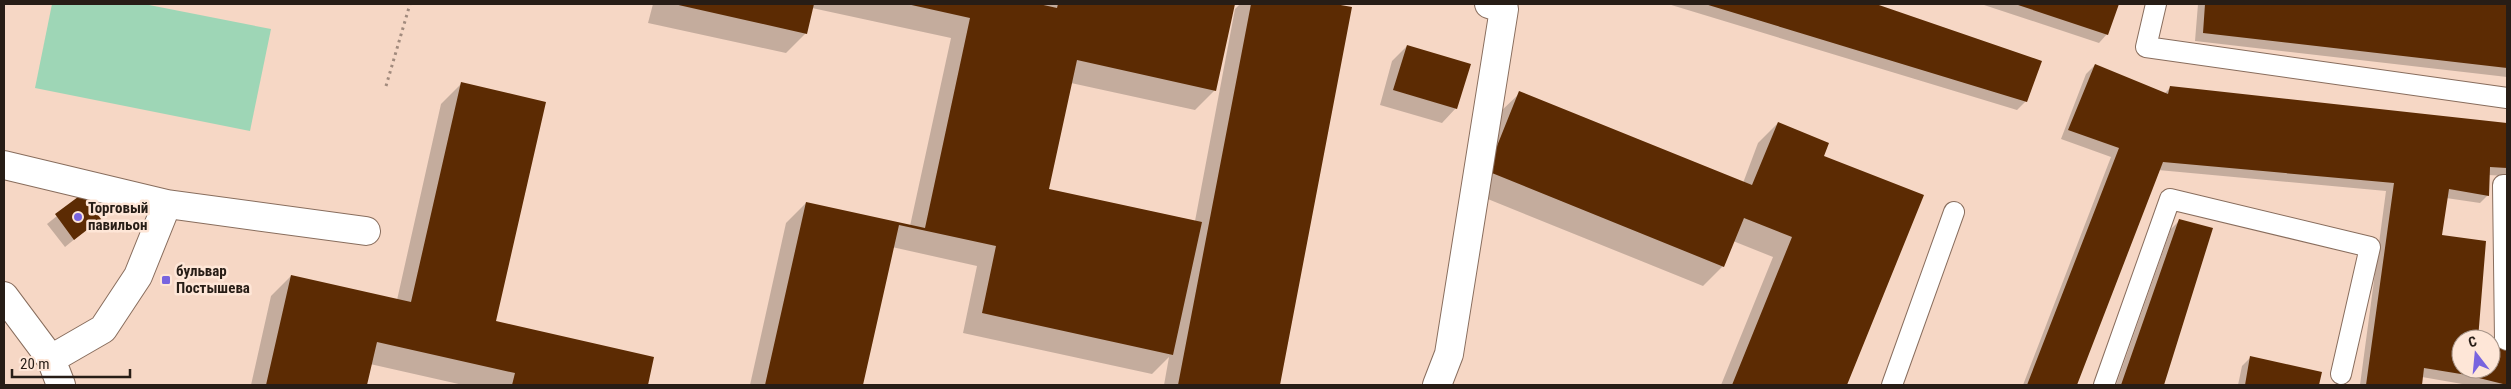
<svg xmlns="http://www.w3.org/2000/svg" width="2511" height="389" font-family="'Roboto Condensed',sans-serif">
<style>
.green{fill:#9ed6b6}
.shadow{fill:#0003}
.building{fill:#5c2b03}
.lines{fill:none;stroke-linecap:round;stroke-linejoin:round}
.lane-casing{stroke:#886d5d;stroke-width:22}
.street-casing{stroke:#886d5d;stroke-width:30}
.path{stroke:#a18a7d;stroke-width:3;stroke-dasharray:2.5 4;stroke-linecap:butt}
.lane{stroke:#fff;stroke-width:20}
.street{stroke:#fff;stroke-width:28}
.poi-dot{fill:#7864df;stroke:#fee6d7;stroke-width:2}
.labels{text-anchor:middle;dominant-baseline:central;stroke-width:5;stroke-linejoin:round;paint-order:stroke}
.poi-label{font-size:15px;font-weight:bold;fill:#271d16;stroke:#fee6d7;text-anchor:start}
</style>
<rect width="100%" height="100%" fill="#f6d7c5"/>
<path class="green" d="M52 4H144L271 29 250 131 35 88Z"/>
<path class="shadow" d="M653 4H1033L1042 6 1043 4H1234L1215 90 1195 110 1071 83 1047 190 1195 221 1235 9 1240 4H1328L1350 8 1279 385H1164L1169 357 1152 374 963 333 977 266 892 247 862 385H750L786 223 806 203 910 226 951 38 812 8 806 33 786 53 648 23Z
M1668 4H1872L2040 61 2026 101 2017 110Z
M1981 4H2118L2107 34 2099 43Z
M2198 4H2507V77L2195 41Z
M1407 46 1456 108 1442 123 1380 105 1392 61Z
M2095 65 2164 94 2171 87 2507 124V176L2488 175V195L2480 203 2446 198 2441 236 2476 339H2461V369H2491V347L2507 351V385H2468L2422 377 2421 385H2360L2386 191 2158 170 2076 385H2023L2111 157 2061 139 2086 74Z
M461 84 494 322 653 358 646 385H463L370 364 366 385H251L271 296 291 276 397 300 441 104Z
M1520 93 1743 183 1758 143 1778 123 1822 156 1922 196 1846 385H1721L1773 257 1733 241 1723 266 1703 286 1468 191 1500 112Z
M82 196 99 219 65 247 47 224Z
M2180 220 2212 229 2163 385H2116L2171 229Z
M2250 358 2320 373 2318 385H2238L2242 366Z"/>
<path class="building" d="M674 4H814L807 34Z
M907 4H1039L1057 8 1058 4H1235L1216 91 1077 60 1049 189 1202 222 1173 355 982 313 996 246 899 225 863 385H765L806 202 925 228 970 18Z
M1251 4H1335L1352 7 1280 385H1178Z
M1705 4H1876L2042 61 2027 102Z
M2015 4H2119L2108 35Z
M2205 4H2507V68L2203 33Z
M1407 45 1471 64 1457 109 1393 90Z
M2095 64 2168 94 2170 86 2507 123V168L2490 167 2489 196 2449 189 2442 235 2486 241 2478 339H2461V369H2491V345L2507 349V385L2467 375 2424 368 2422 385H2366L2394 183 2163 162 2077 385H2027L2119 148 2068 130Z
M461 82 546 102 496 321 654 357 648 385H512L515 373 377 342 367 385H266L291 275 411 302Z
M1519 91 1752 185 1778 122 1829 143 1824 156 1924 195 1847 385H1732L1792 237 1744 218 1724 267 1487 171Z
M82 194 101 219 74 240 55 214Z
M2179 219 2213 228 2164 385H2121Z
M2250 356 2322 372 2319 385H2245Z"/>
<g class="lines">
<g class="lane-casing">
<path id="lane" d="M2156 4 2146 47 2507 98
M2507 185H2503L2505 339 2507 340
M1892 385 1954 212
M2104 385 2170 199 2370 247 2341 374"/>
</g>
<g class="street-casing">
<path id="street" d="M4 165 167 204 366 231
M4 296 51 359 61 385
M51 359 103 329 138 276 167 204
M1437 385 1449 354 1504 9 1489 4"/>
</g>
<path class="path" d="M386 86 410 4"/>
<use href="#lane" class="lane"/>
<use href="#street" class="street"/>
</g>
<g class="poi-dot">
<circle cx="78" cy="217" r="5"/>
<rect x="161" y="275" width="10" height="10" rx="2.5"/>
</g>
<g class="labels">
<g class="poi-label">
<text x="88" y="208">Торговый<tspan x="88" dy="17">павильон</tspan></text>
<text x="176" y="271">бульвар<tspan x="176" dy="17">Постышева</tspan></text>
</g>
</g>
<rect width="2511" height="389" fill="none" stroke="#271d16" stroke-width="10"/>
<g transform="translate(2476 354) rotate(344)"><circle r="24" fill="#fee6d7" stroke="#a8968a"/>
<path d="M0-4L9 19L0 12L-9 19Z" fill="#7864df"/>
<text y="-8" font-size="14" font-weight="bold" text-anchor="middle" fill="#271d16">С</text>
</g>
<path d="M12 369v8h118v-8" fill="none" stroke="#271d16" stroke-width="2.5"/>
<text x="20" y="369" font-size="15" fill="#271d16" stroke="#fee6d7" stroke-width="4" paint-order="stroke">20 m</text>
</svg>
